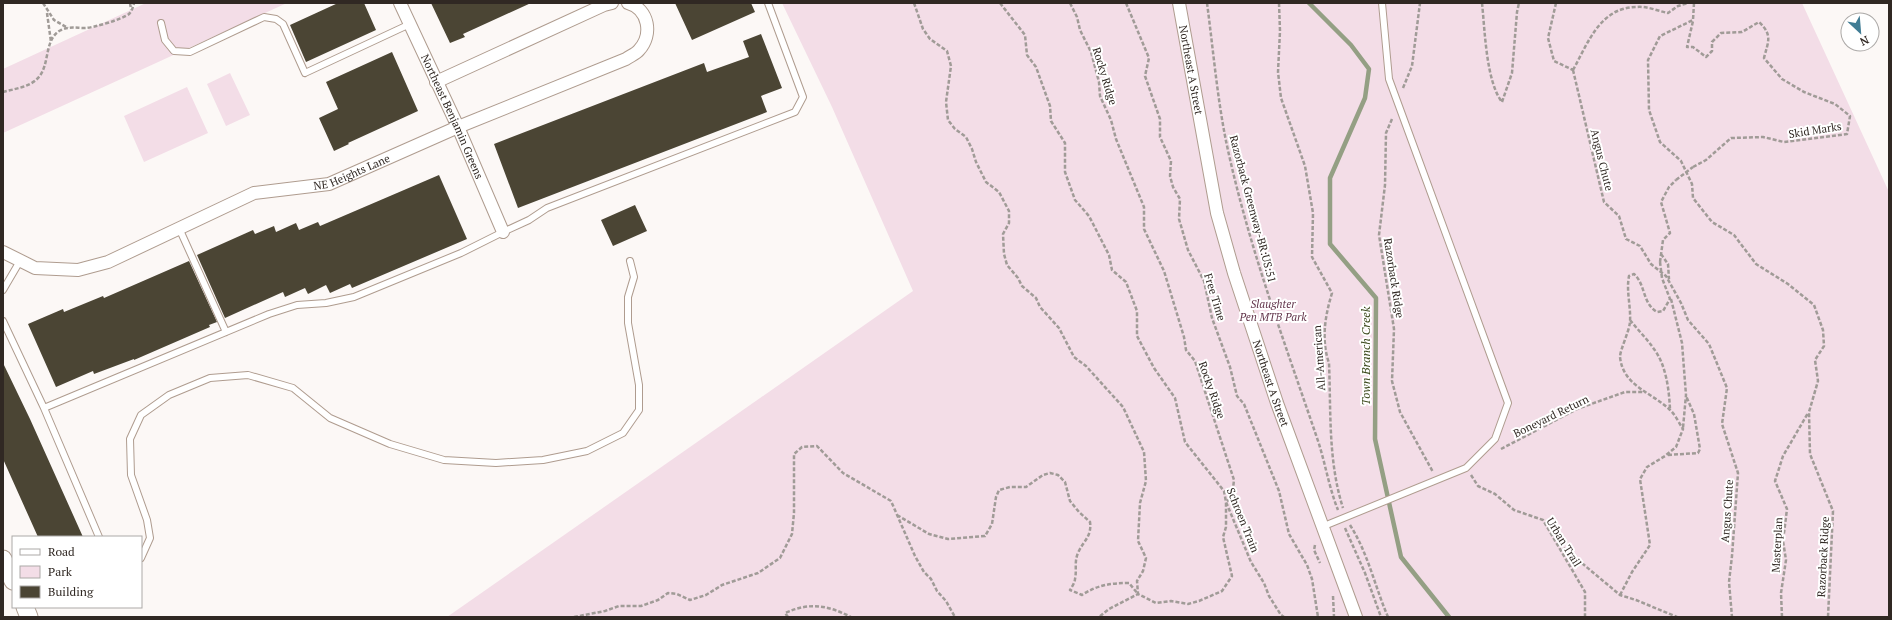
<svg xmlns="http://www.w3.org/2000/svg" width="1892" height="620" font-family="'PT Serif',serif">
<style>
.green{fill:#f3dde7}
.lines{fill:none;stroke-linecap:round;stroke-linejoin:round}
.stream{stroke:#949f84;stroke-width:4.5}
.building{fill:#4b4534}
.lane-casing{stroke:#af9c8f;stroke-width:8}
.street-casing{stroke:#af9c8f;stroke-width:14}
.secondary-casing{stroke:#af9c8f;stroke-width:19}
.path{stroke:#a09b97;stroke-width:2.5;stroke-dasharray:4 2;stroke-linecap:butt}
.lane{stroke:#fff;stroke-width:6}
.street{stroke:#fff;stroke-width:12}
.secondary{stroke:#fff;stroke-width:17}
.path-bridge{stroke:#a09b97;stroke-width:2.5;stroke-dasharray:4 2;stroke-linecap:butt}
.labels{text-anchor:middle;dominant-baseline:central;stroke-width:4;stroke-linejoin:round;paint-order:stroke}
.street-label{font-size:11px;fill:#302823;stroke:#fff}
.park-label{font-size:11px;font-style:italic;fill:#63364c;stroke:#fff}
.water-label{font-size:12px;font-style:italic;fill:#3b491c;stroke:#fff}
</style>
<rect width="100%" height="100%" fill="#fcf8f6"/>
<path class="green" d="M146 3H287L3 133V69Z
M782 3H1802L1889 192V617H447L913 291 832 107Z
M230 73 250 115 226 126 207 84Z
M187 87 208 133 144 162 124 116Z"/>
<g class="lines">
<path class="stream" d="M1309 3 1351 45 1369 69 1365 98 1330 178V244L1376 298 1375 439 1401 557 1449 617"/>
</g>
<path class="building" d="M338 3H364L376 30 306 62 290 25Z
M431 3H531L463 34 465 37 450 43Z
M675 3H751L755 12 692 40Z
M761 34 782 88 761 96 767 112 518 208 494 144 704 63 707 72 749 57 743 41Z
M392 52 418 111 348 143 349 144 334 151 319 118 338 109 326 82Z
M439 175 467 239 352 288 350 284 330 293 326 285 308 294 305 288 285 297 283 292 225 318 197 255 253 230 255 234 274 226 276 232 296 223 299 230 318 222 320 226Z
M635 205 647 231 613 246 601 220Z
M189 261 217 322 209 325 210 327 134 360V359L94 374 93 371 56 387 28 324 63 309 64 312 103 296 104 298Z
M3 363 30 419 83 537H38L3 459Z"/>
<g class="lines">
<g class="lane-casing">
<path id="lane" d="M161 23 165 40 174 51 190 52 264 17 276 19 283 24 305 73 410 24
M179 228 226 332
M3 290 20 261
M3 321 44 408 99 537
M44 408 269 314 297 305 326 303 354 297 461 253 503 232 529 220 547 208 795 112 803 97 768 3
M1324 526 1466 468 1495 439 1508 403 1389 79 1382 3
M141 558 150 538 147 520 131 475 130 439 141 415 169 395 210 378 248 375 293 388 330 418 390 444 444 460 496 463 543 460 587 451 623 433 639 410V385L628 323V297L634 277 630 261"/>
</g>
<g class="street-casing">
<g id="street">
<path id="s1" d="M400 3 458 127 503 232"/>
<path id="s2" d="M1179 3 1217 213 1234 273 1277 403 1356 617"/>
<path d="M436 82 604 5 612 3"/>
<path id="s3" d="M3 252 35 268 78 270 108 262 254 193 329 184 458 127 626 59C630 56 636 54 639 50 653 35 649 9 628 3"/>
</g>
</g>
<g class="secondary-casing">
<path id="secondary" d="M3 559 13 581
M25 607 29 617"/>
</g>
<path class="path" d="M43 3 54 20 68 28
M130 3 131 9
M914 3 923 29 930 39 947 51 951 66 946 102 948 120 955 129 966 137 972 149 976 162 986 182 999 192 1009 211V223L1003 234 1004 254 1007 265 1018 278 1022 286 1036 298 1040 307 1059 328 1074 357 1086 366 1123 407 1144 452 1146 481 1140 503 1138 541 1146 558 1143 571 1137 581 1138 594
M1000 3 1025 35 1027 55 1036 67 1050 106 1051 121 1065 143V172L1075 200 1089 216 1109 255 1112 270 1126 282 1137 311V336L1154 368 1175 398 1185 442 1224 491 1226 502 1251 562 1264 583 1269 596 1281 615 1284 617
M1070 3 1077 17 1080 30 1091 52 1099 82 1100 96 1111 120 1116 139 1144 207V229L1164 271 1184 337 1186 350 1195 361 1234 480 1232 497 1226 502V527L1223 537 1232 576 1222 591 1199 601 1188 604 1171 601 1156 603 1138 594 1109 609 1099 617
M1126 3 1149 58 1145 76 1160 119V137L1171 161 1170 176 1173 187 1180 199 1179 219 1188 250 1204 281 1212 318 1230 367 1237 396 1244 404 1279 491 1289 534 1307 565 1312 579 1318 617
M1207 3C1213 48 1217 96 1226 141 1247 241 1283 338 1316 435 1325 460 1328 485 1338 510
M1279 3 1280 31 1278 72 1281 98 1305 166 1313 213 1312 257 1332 293C1325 316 1321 340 1329 363 1331 412 1328 461 1343 508
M1482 3C1485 31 1486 81 1502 102L1512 73 1517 12 1519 3
M1556 3 1548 38 1554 61 1573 70
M1694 3 1693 20 1660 36 1648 60 1649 110 1660 142 1681 161 1692 184 1693 198 1712 222 1734 235 1756 264 1788 284 1814 305 1823 330 1824 346 1815 360 1818 381 1809 412 1810 454 1833 511 1828 617
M47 13 51 42
M1573 70 1604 202 1619 216 1626 239 1640 246 1651 264 1666 276 1681 303 1688 320 1709 344 1727 388 1722 424 1738 473 1732 556 1729 582 1732 617
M1573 70C1588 43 1600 7 1637 7 1647 6 1658 11 1668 13L1678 6 1688 3
M1403 88 1412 66 1420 3
M3 92C14 89 29 87 37 79 51 66 43 39 61 30 70 26 76 28 85 28 93 28 123 19 129 14 132 11 133 7 134 3
M1392 119 1386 133 1385 185 1379 235 1394 329 1392 381 1400 412 1433 472
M1693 167 1706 160 1731 138 1763 137 1784 142 1847 134 1850 116 1835 104 1804 92 1782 79 1764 58C1768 42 1773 35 1759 22L1742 32 1721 33 1712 42V51L1706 57 1693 47H1687L1693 21
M1661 254 1668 264 1669 279
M1660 262 1663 240 1670 233 1661 202 1669 187 1676 180
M1671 299 1682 343 1686 395 1683 428
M1630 320C1638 330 1647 339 1654 349 1666 365 1669 389 1670 409
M1501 449 1577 409 1625 392H1645
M1668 455 1698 453 1700 449 1694 414 1686 396
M1471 475 1478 486 1495 494 1514 510 1543 520 1585 592V617
M897 515 929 534 948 539 985 536 992 524 996 497 999 490 1010 487H1026L1043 475 1050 473 1058 475 1065 482 1070 501 1079 512 1090 522C1092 537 1083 541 1078 553 1074 562 1077 570 1075 579 1075 582 1072 587 1070 590L1082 595C1097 585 1111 583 1129 583L1138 594
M1350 525C1368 553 1375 587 1388 617
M1345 528 1365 573 1381 617
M1559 544 1620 595 1636 600 1677 617
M1315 545 1314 550 1320 563
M1620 595 1632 572 1650 545 1640 479 1647 467 1665 456 1676 447 1683 429C1679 423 1675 414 1669 409 1651 392 1623 386 1620 357 1620 350 1629 332 1630 322 1631 306 1626 291 1629 276L1634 274C1646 285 1642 303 1657 312L1663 311 1670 299 1662 278
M1333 596 1334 617
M574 617 605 611 619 606H641L658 600 668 593 677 594 690 600 706 595 722 585 758 573 780 558 792 534 794 513V454L802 447 817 446 843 473 891 501 915 556 924 572 931 579 937 591 946 601 955 617
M788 617 785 613C810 602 827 605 851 617
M1782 617 1781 593 1786 560 1783 541 1787 509 1775 481 1783 456 1808 413"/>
<use href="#lane" class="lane"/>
<use href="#street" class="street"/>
<use href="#secondary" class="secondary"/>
<path class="path-bridge" d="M1676 180 1693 167
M1660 262 1662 278"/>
</g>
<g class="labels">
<g class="street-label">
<text stroke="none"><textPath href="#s2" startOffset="68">Northeast A Street</textPath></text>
<text transform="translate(1105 76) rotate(73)">Rocky Ridge</text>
<text stroke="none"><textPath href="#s1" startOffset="125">Northeast Benjamin Greens</textPath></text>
<text transform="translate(1815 130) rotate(-9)">Skid Marks</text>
<text transform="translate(1602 160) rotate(76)">Angus Chute</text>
<text stroke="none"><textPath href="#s3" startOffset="372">NE Heights Lane</textPath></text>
<text transform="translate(1253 209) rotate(75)">Razorback Greenway-BR:US:51</text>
<text transform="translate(1394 278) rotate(81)">Razorback Ridge</text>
<text transform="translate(1215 297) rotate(73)">Free Time</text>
<text transform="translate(1319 358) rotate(-94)">All-American</text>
<text stroke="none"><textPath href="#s2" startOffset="392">Northeast A Street</textPath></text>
<text transform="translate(1212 390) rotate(71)">Rocky Ridge</text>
<text transform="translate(1551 416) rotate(-26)">Boneyard Return</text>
<text transform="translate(1727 511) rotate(-86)">Angus Chute</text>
<text transform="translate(1243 520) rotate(68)">Schroen Train</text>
<text transform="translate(1564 542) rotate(58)">Urban Trail</text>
<text transform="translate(1777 545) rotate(-87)">Masterplan</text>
<text transform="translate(1823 557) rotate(-87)">Razorback Ridge</text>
</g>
<g class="park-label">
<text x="1273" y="304">Slaughter<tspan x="1273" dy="13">Pen MTB Park</tspan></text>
</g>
<g class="water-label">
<text transform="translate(1365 356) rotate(-90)">Town Branch Creek</text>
</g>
</g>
<rect width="1892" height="620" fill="none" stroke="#302823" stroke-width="8"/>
<rect x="12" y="536" width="130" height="72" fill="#ffffff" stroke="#aca9a7"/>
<rect x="20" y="549" width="20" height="6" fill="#ffffff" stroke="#aca9a7"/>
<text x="48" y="556" font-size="12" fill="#302823">Road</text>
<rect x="20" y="566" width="20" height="12" fill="#f3dde7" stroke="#aca9a7"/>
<text x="48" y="576" font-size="12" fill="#302823">Park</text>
<rect x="20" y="586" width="20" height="12" fill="#4b4534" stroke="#aca9a7"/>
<text x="48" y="596" font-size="12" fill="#302823">Building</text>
<g transform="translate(1860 32) rotate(154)"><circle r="19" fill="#ffffff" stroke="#aca9a7"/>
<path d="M0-3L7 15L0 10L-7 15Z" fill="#417d95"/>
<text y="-6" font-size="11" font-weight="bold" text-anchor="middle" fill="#302823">N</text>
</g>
</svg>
